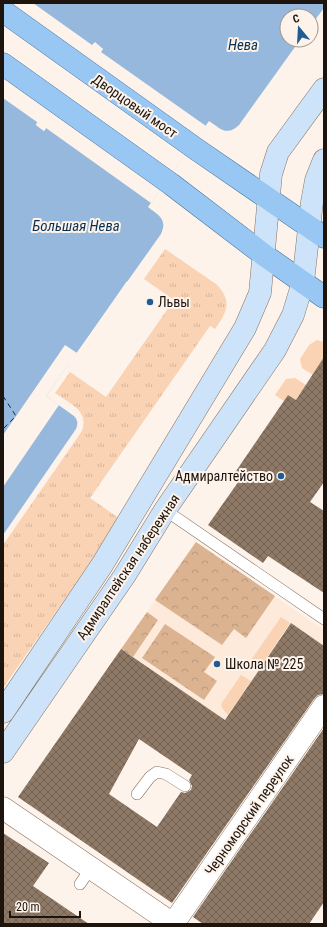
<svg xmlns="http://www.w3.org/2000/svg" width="327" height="927" font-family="'Roboto Condensed',sans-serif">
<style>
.built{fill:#fdeadb}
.grass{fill:#f9d3b4}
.forest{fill:url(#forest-crowns)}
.park{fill:url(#park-tufts)}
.water{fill:#95b8dc;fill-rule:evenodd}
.pier{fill:#fdf3eb;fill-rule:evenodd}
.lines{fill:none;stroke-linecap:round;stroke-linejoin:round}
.ferry{stroke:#073052;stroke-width:1;stroke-dasharray:5 4;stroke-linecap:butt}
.building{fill:url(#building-cross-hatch);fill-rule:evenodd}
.service-casing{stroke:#897463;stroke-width:12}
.minor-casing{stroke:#897463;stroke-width:23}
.secondary-casing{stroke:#897463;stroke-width:23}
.primary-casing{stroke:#40709d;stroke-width:23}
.service{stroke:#fff;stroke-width:11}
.minor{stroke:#fff;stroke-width:22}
.secondary{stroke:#cce3f9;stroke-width:22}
.primary{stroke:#98c7f3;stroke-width:22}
.poi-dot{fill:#1f5c93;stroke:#fdf3eb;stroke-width:1.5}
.labels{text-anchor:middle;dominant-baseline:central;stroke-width:4;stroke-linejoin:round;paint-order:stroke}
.street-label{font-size:14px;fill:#1c140d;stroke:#fdf3eb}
.poi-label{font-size:14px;fill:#1c140d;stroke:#fdf3eb;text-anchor:start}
.water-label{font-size:15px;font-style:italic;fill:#073052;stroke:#fdf3eb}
</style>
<defs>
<pattern id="forest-crowns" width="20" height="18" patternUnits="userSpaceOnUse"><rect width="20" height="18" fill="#dbb391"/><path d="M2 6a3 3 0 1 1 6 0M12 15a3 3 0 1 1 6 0" fill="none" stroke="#bb997c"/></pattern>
<pattern id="park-tufts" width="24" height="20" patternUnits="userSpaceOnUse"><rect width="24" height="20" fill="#f9d3b4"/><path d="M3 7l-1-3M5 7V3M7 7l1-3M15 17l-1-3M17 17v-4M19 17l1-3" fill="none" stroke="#d5b49a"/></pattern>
<pattern id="building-cross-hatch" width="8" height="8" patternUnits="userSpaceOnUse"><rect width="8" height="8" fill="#8e7967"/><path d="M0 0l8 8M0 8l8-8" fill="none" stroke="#736253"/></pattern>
</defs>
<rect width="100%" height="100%" fill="#fdf3eb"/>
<path class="built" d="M196 542 324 630V683L254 785 100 680Z"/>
<path class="grass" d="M317 340 324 342V359L313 375 302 368 300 359 309 345Z
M295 378 306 385 296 400 288 395 284 401 275 395 286 379Z
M281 617 290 623 259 669 249 663Z
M241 675 251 681 228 715 222 708 221 704Z"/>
<path class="forest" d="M196 542 275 596 246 638 234 629 222 645 155 600Z
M147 612 158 620 133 657 121 649Z
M165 624 215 657 204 672 217 681 204 700 142 658Z"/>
<path class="park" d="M165 249 216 284C233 301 227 312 215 329L210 326 90 498 116 516 118 519 117 524 3 688V545L82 431C89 410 70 404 55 393L70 372 106 397 174 300 144 279Z"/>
<path class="water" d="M3 3H324V8L311 25V16H287V40H300L239 125C226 137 220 128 209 121L148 207C158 215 168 219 161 234L46 396 74 416C78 420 78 424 76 429L3 535ZM95 43 103 49 44 131 36 125Z"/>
<path class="pier" d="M3 3H33L92 45 95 42 103 49 101 52 206 126 151 203 46 128 44 131 36 125 37 122 3 98ZM95 45 100 49 44 128 38 125Z
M127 281 129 283 71 364H69L46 396 59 405 3 487V435L65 345 77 353Z"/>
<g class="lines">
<path class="ferry" d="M3 396 16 416 3 429"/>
</g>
<path class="building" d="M324 357V482L310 502 324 511V593L268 556 263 563 208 525 241 478 234 474 288 395 296 400Z
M291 623 324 646V694L318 695 314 699 172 903 18 797 121 649 225 720ZM139 739 192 775 189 780 192 786 191 790 185 793 181 792 157 827 109 794Z
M324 728V902L309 924H203L193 917Z
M3 833 49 863 33 886 89 924H3Z"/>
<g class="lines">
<g class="service-casing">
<path id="service" d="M165 510 324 619
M137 794 150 777 157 772 166 774 185 786
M80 884 91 868"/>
</g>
<g class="minor-casing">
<path id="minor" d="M3 808 173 924
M173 924 324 706"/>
</g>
<g class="secondary-casing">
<path id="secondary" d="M3 712 102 565 245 328 260 293 271 174 278 152 324 89
M3 752 125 575 165 510 275 350 293 315 303 282 312 202 316 180 324 160"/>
</g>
<g class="primary-casing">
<path id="primary" d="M3 11 196 149 324 237
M3 64 171 184 264 255 324 297"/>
</g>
<use href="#service" class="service"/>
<use href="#minor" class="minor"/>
<use href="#secondary" class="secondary"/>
<use href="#primary" class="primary"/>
</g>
<g class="poi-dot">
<circle cx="150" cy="302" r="4"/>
<circle cx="281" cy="476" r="4"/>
<circle cx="217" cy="664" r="4"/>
</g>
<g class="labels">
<g class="street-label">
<text transform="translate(135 106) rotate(35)">Дворцовый мост</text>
<text transform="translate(128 567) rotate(-56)">Адмиралтейская набережная</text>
<text transform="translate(249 815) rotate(-55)">Черноморский переулок</text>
</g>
<g class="poi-label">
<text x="158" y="302">Львы</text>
<text x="273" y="476" text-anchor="end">Адмиралтейство</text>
<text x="225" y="664">Школа № 225</text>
</g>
<g class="water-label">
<text x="243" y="45">Нева</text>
<text x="76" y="226">Большая Нева</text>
</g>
</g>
<rect width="327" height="927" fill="none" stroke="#1c140d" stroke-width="8"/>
<g transform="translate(299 28) rotate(342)"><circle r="19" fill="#fdf3eb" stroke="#a39a92"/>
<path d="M0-3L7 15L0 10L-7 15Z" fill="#1f5c93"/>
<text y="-6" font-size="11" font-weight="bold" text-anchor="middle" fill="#1c140d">С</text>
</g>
<path d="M10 911v6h70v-6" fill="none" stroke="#1c140d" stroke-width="2"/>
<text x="16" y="911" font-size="12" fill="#1c140d" stroke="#fdf3eb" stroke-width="3" paint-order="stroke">20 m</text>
</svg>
